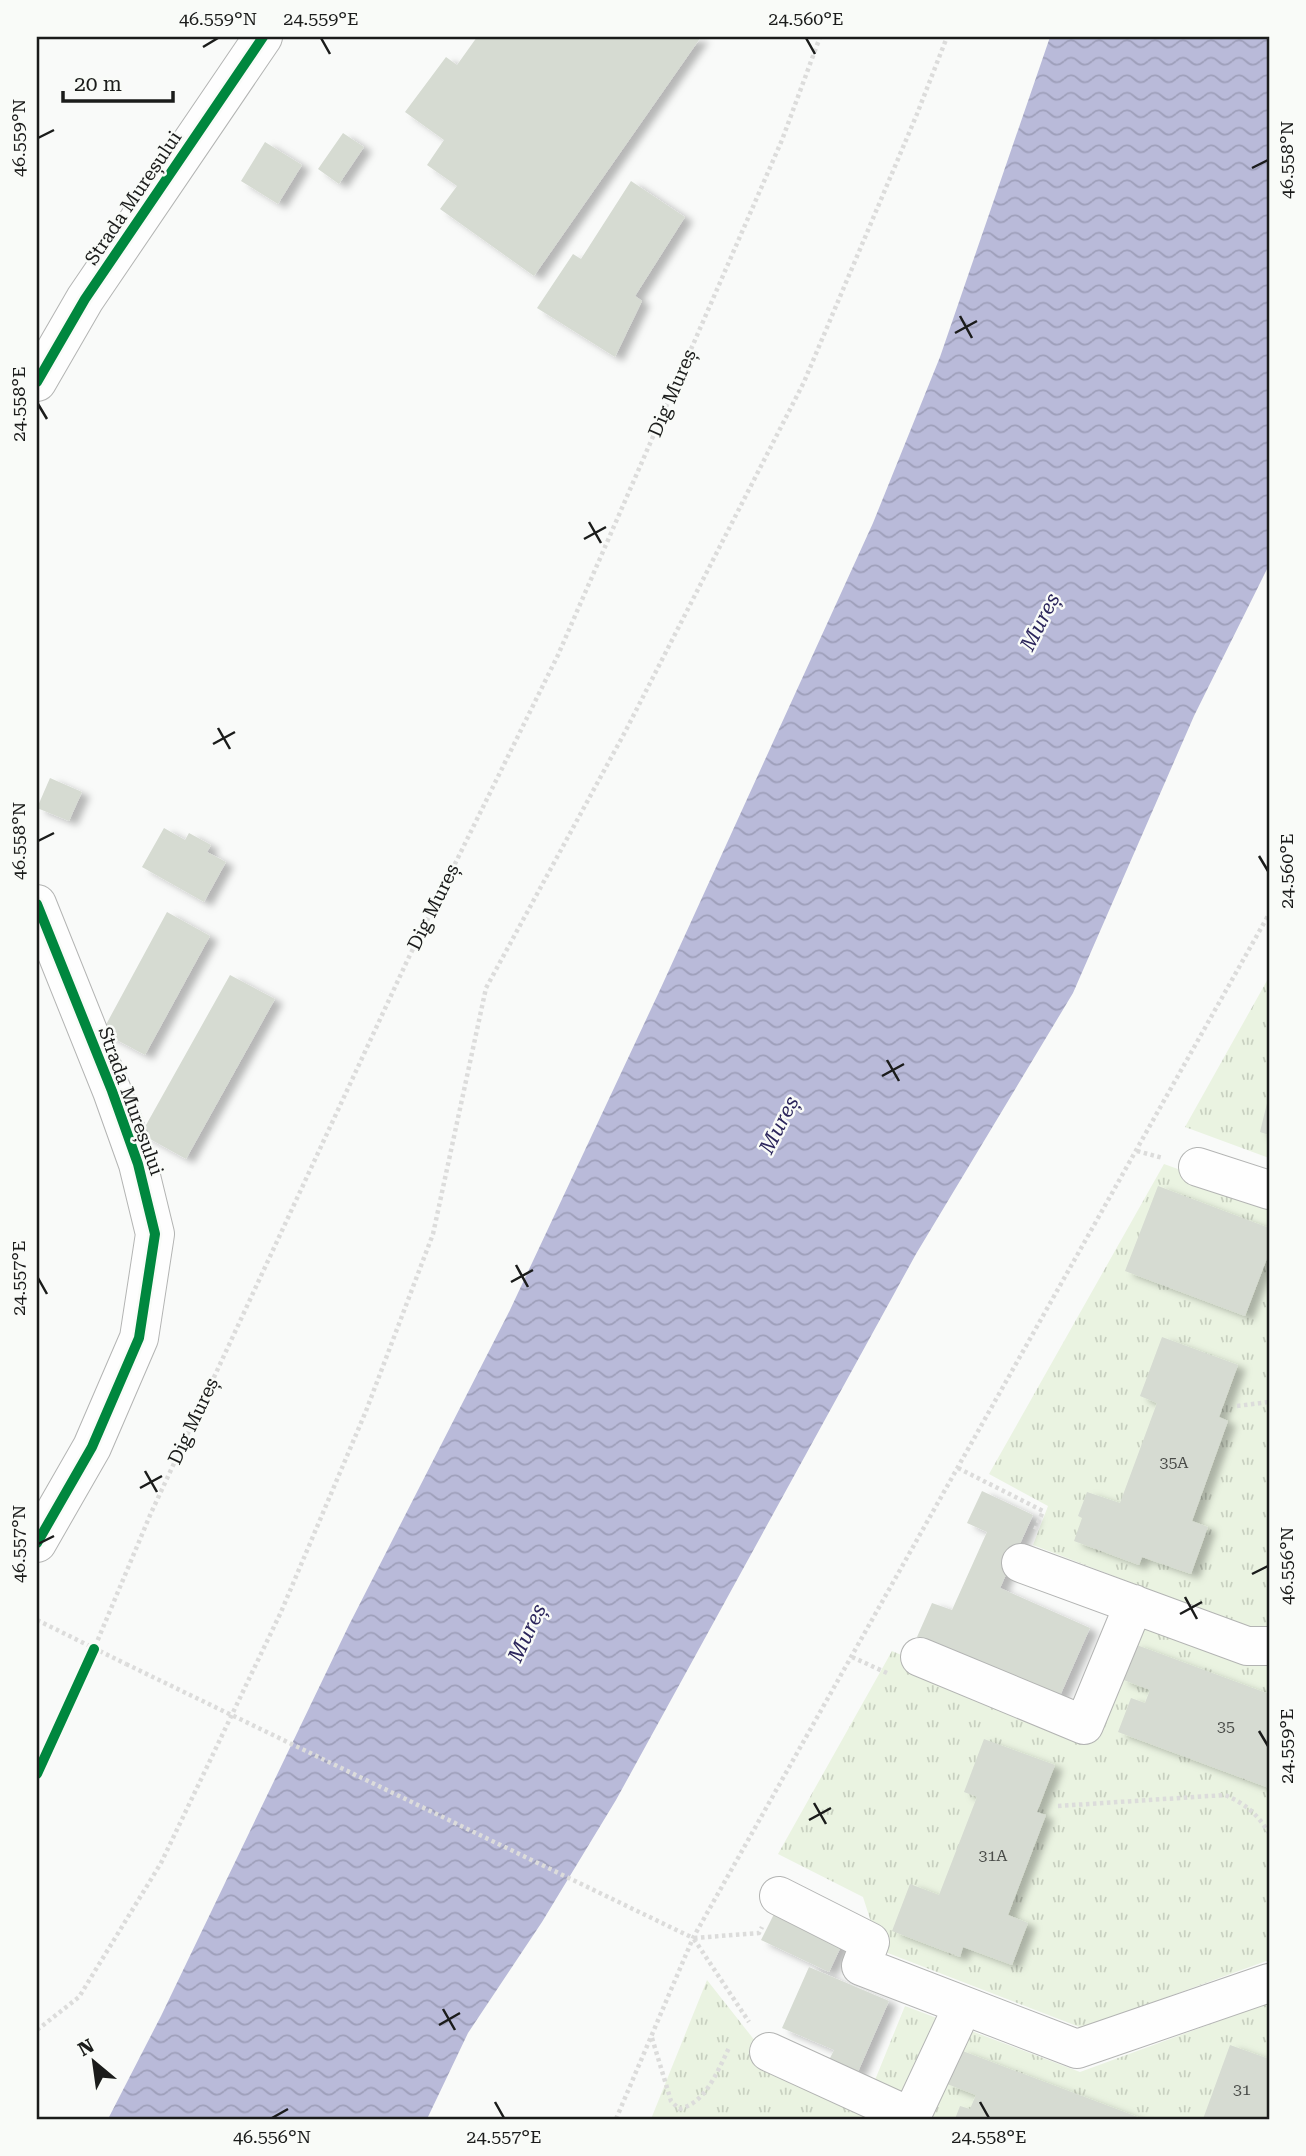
<svg xmlns="http://www.w3.org/2000/svg" width="1306" height="2156" font-family="'Roboto Serif',serif">
<style>
.grass{fill:url(#grass-tufts)}
.water{fill:url(#water-waves)}
.building{fill:#d6dbd2;filter:url(#shadow)}
.lines{fill:none;stroke-linecap:round;stroke-linejoin:round}
.minor-casing{stroke:#b3b4b3;stroke-width:40}
.path{stroke:#dcdcdb;stroke-width:4.5;stroke-dasharray:3.5 3.5;stroke-linecap:butt}
.minor{stroke:#fefefe;stroke-width:38}
.path-bridge{stroke:#dcdcdb;stroke-width:4.5;stroke-dasharray:3.5 3.5;stroke-linecap:butt}
.cycleway-casing{stroke:#f9fbf8;stroke-width:15}
.cycleway{stroke:#00873e;stroke-width:10}
.ticks{fill:none;stroke:#1b1c1b;stroke-width:2.5}
.labels{text-anchor:middle;dominant-baseline:central;stroke-width:5;stroke-linejoin:round;paint-order:stroke}
.number-label{font-size:16px;fill:#4a4c49}
.street-label{font-size:19px;fill:#1b1c1b;stroke:#f9fbf8}
.water-label{font-size:21px;font-style:italic;fill:#2b255b;stroke:#f9fbf8}
.neatline{fill:none;stroke:#1b1c1b;stroke-width:2.5}
.ticks-label{font-size:18px;text-anchor:middle;fill:#1b1c1b}
</style>
<defs>
<pattern id="grass-tufts" width="24" height="20" patternUnits="userSpaceOnUse" patternTransform="scale(1.75)"><rect width="24" height="20" fill="#eaf3e1"/><path d="M3 7l-1-3M5 7V3M7 7l1-3M15 17l-1-3M17 17v-4M19 17l1-3" fill="none" stroke="#c8d0c0"/></pattern>
<pattern id="water-waves" width="16" height="10" patternUnits="userSpaceOnUse" patternTransform="scale(1.75)"><rect width="16" height="10" fill="#b9bad9"/><path d="M0 5q4-4 8 0t8 0" fill="none" stroke="#9e9fba"/></pattern>
<filter id="shadow"><feDropShadow dx="8" dy="4.5" stdDeviation="3.5" flood-color="#0004"/></filter>
</defs>
<rect width="100%" height="100%" fill="#f9faf9"/>
<path class="grass" d="M1269 977V1158L1185 1127Z
M1164 1164 1269 1202V1629H1252L1033 1545 1048 1506 989 1474Z
M1111 1613 1269 1664V1960L1082 2028 880 1950 863 1897 778 1854 892 1651 1066 1726Z
M707 1980 763 2051 862 2112 905 2006 1080 2072 1265 2004 1269 2006V2119H651Z"/>
<path class="water" d="M1050 37H1269V565L1194 716 1073 993 916 1254 616 1800 542 1922 468 2033 427 2119H108L161 2016 349 1625 510 1310 659 992 873 523 940 357Z"/>
<path class="building" d="M477 37H701L534 276 440 209 457 186 427 165 444 140 405 112 446 57 457 65Z
M343 133 364 147 339 184 318 169Z
M265 142 302 165 278 204 241 181Z
M631 181 685 217 635 296 642 301 615 357 537 308 573 254 581 259Z
M50 778 82 792 69 821 37 808Z
M164 828 185 840 189 833 211 845 207 852 226 862 204 902 142 867Z
M167 912 210 936 145 1055 102 1032Z
M230 975 275 999 186 1159 141 1134Z
M1269 1095V1135L1260 1132Z
M1158 1186 1269 1228V1253L1245 1316 1125 1271Z
M1162 1337 1238 1365 1219 1417 1228 1421 1192 1521 1208 1527 1191 1574 1142 1557 1139 1565 1074 1541 1082 1518 1078 1516 1087 1492 1120 1503 1157 1403 1140 1396Z
M982 1491 1033 1515 1000 1588 1090 1628 1059 1698 917 1637 932 1603 952 1610 987 1532 967 1523Z
M1134 1644 1269 1694V1788L1118 1732 1131 1698 1145 1703 1150 1690 1121 1679Z
M984 1739 1055 1765 1037 1812 1046 1815 1008 1915 1028 1923 1012 1965 963 1947 960 1957 892 1931 910 1884 939 1895 977 1797 964 1792Z
M779 1904 846 1936 829 1972 761 1940Z
M809 1967 889 2001 857 2074 828 2062 834 2050 782 2028Z
M1230 2045 1269 2059V2119H1203Z
M960 2050 1143 2119H955L960 2106 970 2109 976 2095 947 2084Z"/>
<g class="lines">
<g class="minor-casing">
<path id="minor" d="M37 382 85 299 263 37
M37 904 112 1091 138 1164 155 1234 139 1338 92 1447 37 1543
M1198 1167 1269 1190
M1021 1563 1247 1646H1269
M920 1657 1084 1725 1134 1604
M779 1896 870 1942 861 1966 1077 2049 1269 1983
M769 2052 911 2117 963 2006"/>
</g>
<path class="path" d="M1137 1151 1163 1158
M1237 1406 1269 1402
M958 1468 1043 1511 1035 1530
M37 1620 126 1664
M852 1657 887 1673
M37 1774 94 1649 151 1513 408 959 558 655 782 140 820 37
M1058 1806 1225 1795C1246 1804 1257 1814 1269 1833
M694 1938 759 1933 762 1927
M694 1939 749 2022
M37 2030 79 1997 161 1863 281 1612 366 1411 433 1234 486 988 625 732 804 382 917 114 947 37
M652 2038 671 2101 679 2109C707 2103 718 2069 730 2046
M616 2119 693 1938 1269 914"/>
<use href="#minor" class="minor"/>
<path class="path-bridge" d="M126 1664 693 1938"/>
<g class="cycleway-casing">
<path id="cycleway" d="M37 382 85 299 263 37
M37 904 112 1091 138 1164 155 1234 139 1338 92 1447 37 1543
M37 1774 94 1649"/>
</g>
<use href="#cycleway" class="cycleway"/>
</g>
<path class="ticks" d="M321 38 330 54M806 38 815 54M203 47 218 38M38 138 54 130M1252 168 1268 160M960 316 972 338M955 333 977 321M38 404 47 419M589 522 601 543M584 539 606 527M218 728 230 749M213 744 235 732M38 841 54 833M1259 856 1268 871M887 1060 899 1081M882 1076 904 1064M516 1265 528 1287M38 1278 47 1294M511 1282 533 1270M145 1471 157 1492M140 1488 162 1476M38 1544 54 1536M1252 1574 1268 1566M1185 1597 1197 1619M1180 1614 1202 1602M1259 1731 1268 1746M814 1803 826 1824M809 1820 831 1808M443 2009 455 2030M439 2025 460 2013M495 2102 504 2118M980 2102 989 2118M272 2118 288 2109"/>
<g class="labels">
<g class="number-label">
<text x="1174" y="1462">35A</text>
<text x="1226" y="1726">35</text>
<text x="993" y="1855">31A</text>
<text x="1242" y="2089">31</text>
</g>
<g class="street-label">
<text transform="translate(133 198) rotate(-56)">Strada Mureșului</text>
<text transform="translate(672 393) rotate(-67)">Dig Mureș</text>
<text transform="translate(433 907) rotate(-64)">Dig Mureș</text>
<text transform="translate(131 1101) rotate(70)">Strada Mureșului</text>
<text transform="translate(193 1421) rotate(-65)">Dig Mureș</text>
</g>
<g class="water-label">
<text transform="translate(1040 622) rotate(-63)">Mureș</text>
<text transform="translate(779 1125) rotate(-63)">Mureș</text>
<text transform="translate(527 1633) rotate(-65)">Mureș</text>
</g>
</g>
<rect width="1306" height="2156" fill="none" stroke="#f9fbf8" stroke-width="77"/>
<g transform="translate(94 2062) rotate(331)" stroke="#f9fbf8" stroke-width="5" paint-order="stroke">
<path d="M0-5L12 26L0 18L-12 26Z" fill="#1b1c1b"/>
<text y="-10" font-size="19" font-weight="bold" text-anchor="middle" fill="#1b1c1b">N</text>
</g>
<path d="M63 91v10h110v-10" fill="none" stroke="#1b1c1b" stroke-width="3.5"/>
<text x="74" y="91" font-size="21" fill="#1b1c1b" stroke="#f9fbf8" stroke-width="5" paint-order="stroke">20 m</text>
<rect x="38" y="38" width="1230" height="2080" class="neatline"/>
<g class="ticks-label">
<text x="218" y="25">46.559°N</text>
<text x="321" y="25">24.559°E</text>
<text x="806" y="25">24.560°E</text>
<text transform="translate(19 138) rotate(-90)" y="6">46.559°N</text>
<text transform="translate(1287 160) rotate(-90)" y="6">46.558°N</text>
<text transform="translate(19 404) rotate(-90)" y="6">24.558°E</text>
<text transform="translate(19 841) rotate(-90)" y="6">46.558°N</text>
<text transform="translate(1287 871) rotate(-90)" y="6">24.560°E</text>
<text transform="translate(19 1278) rotate(-90)" y="6">24.557°E</text>
<text transform="translate(19 1544) rotate(-90)" y="6">46.557°N</text>
<text transform="translate(1287 1566) rotate(-90)" y="6">46.556°N</text>
<text transform="translate(1287 1746) rotate(-90)" y="6">24.559°E</text>
<text x="272" y="2143">46.556°N</text>
<text x="504" y="2143">24.557°E</text>
<text x="989" y="2143">24.558°E</text>
</g>
</svg>
